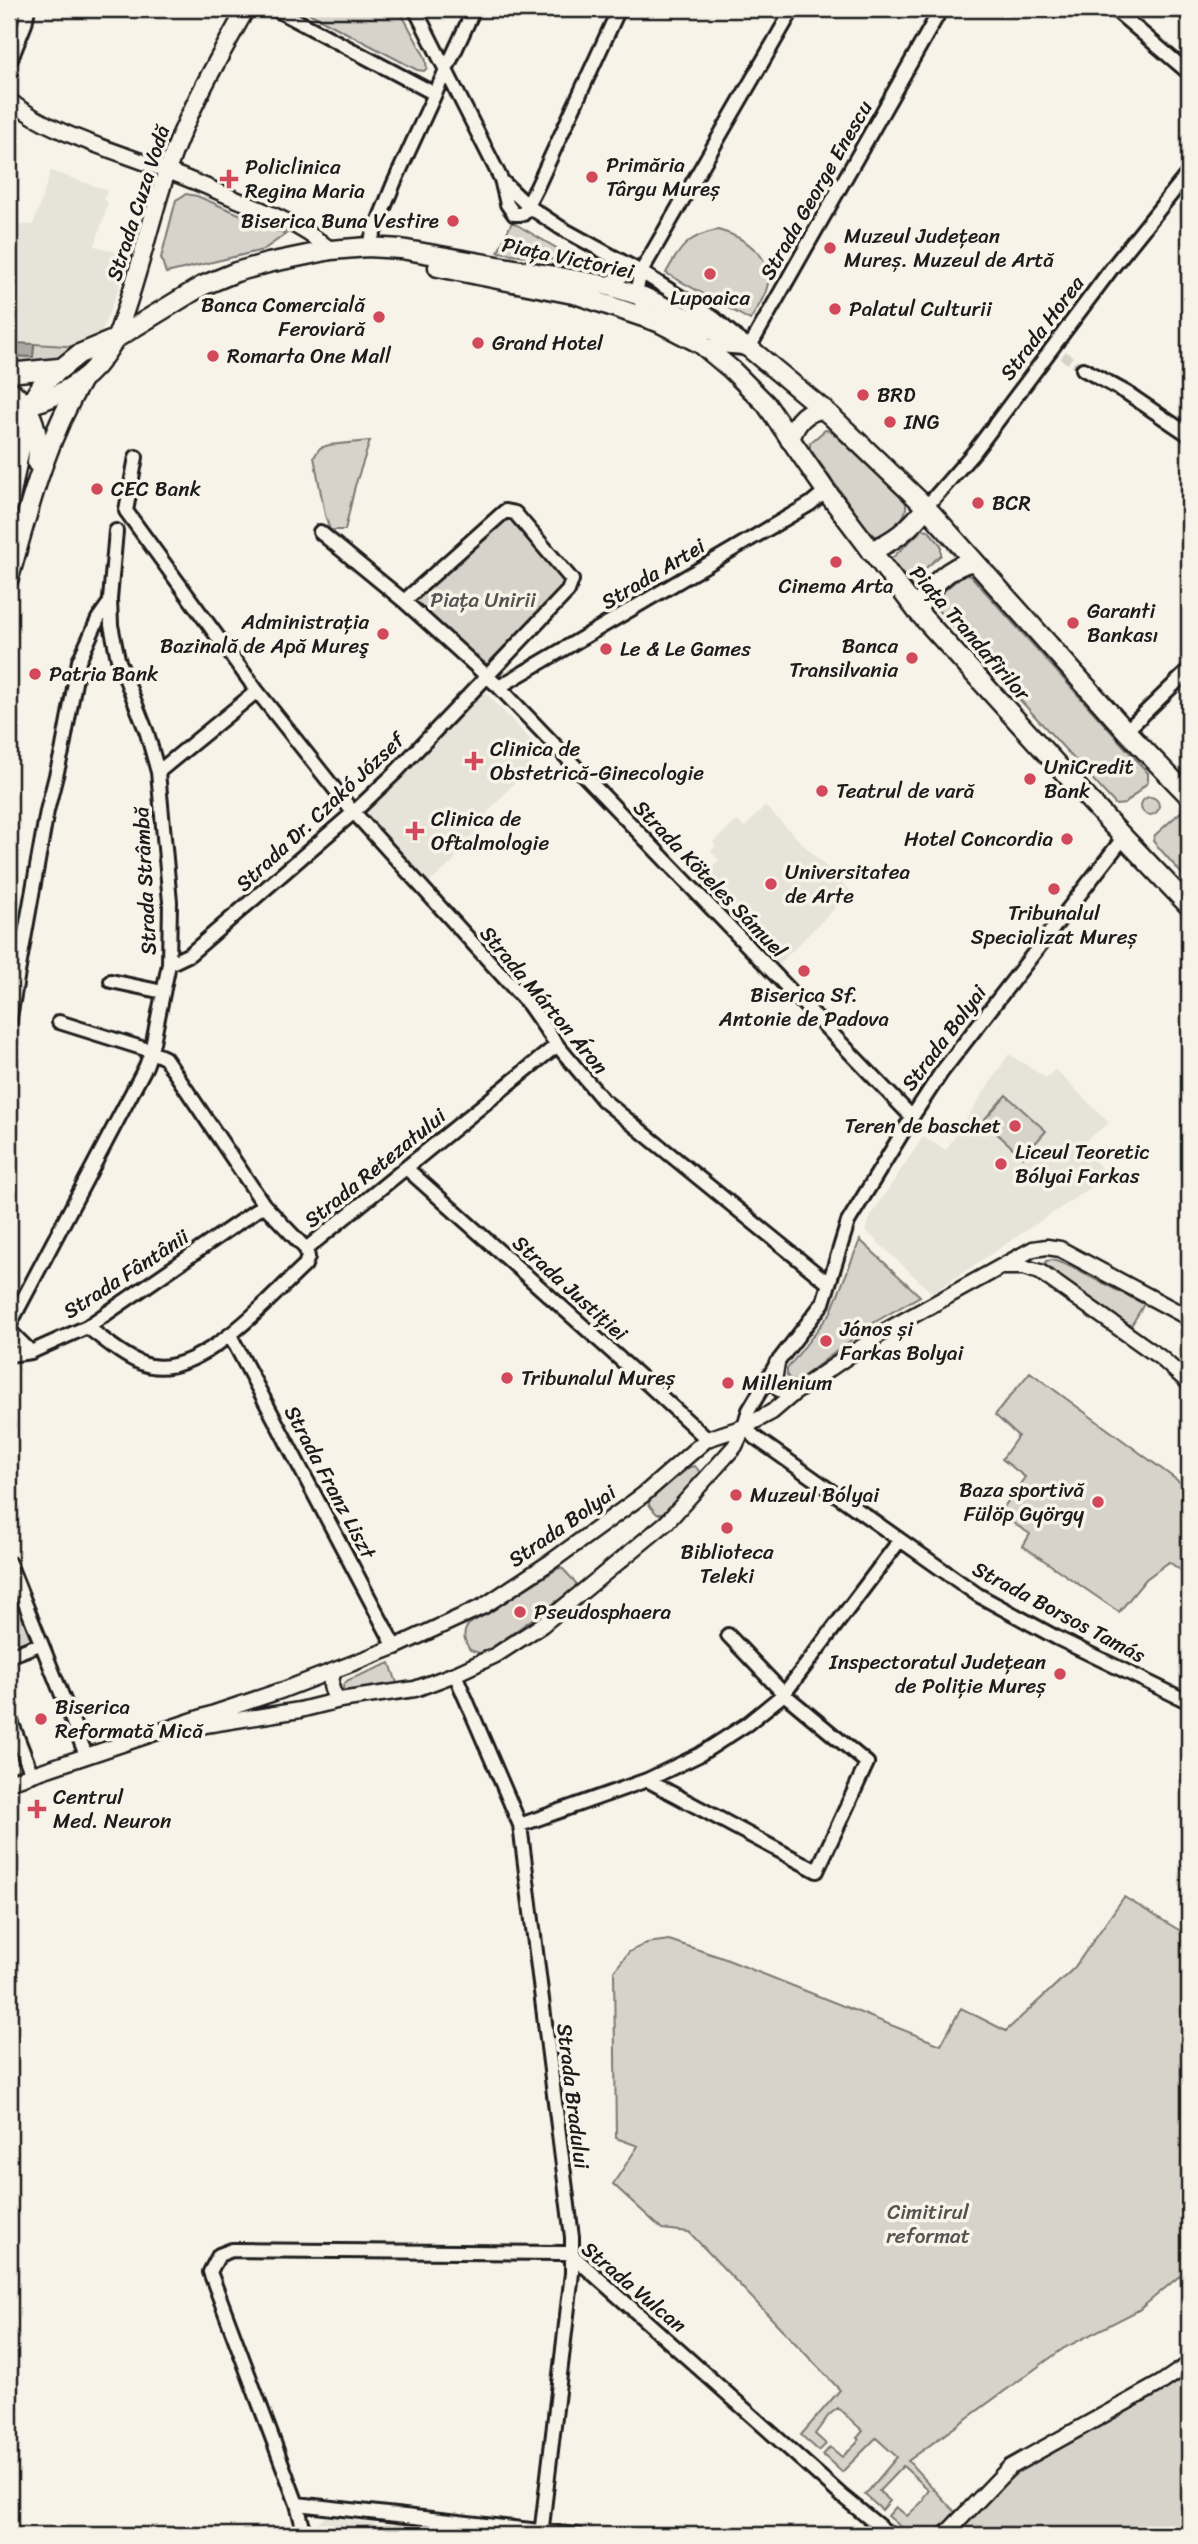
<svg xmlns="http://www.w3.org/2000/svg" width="1198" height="2544" font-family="Sriracha,sans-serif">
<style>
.built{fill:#e6e3d9}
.green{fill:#d7d3cb;stroke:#7a7874;stroke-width:2}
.water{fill:#aca9a2;stroke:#72716c;stroke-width:2}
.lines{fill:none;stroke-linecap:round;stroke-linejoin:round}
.pedestrian-tunnel{stroke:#d6d3c9;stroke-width:9;stroke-dasharray:9 4.5;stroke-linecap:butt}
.minor-casing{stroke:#1c1c1c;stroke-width:18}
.tertiary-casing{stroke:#1c1c1c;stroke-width:19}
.secondary-casing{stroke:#1c1c1c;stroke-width:21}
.primary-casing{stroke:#1c1c1c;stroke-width:23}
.minor{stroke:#f7f3e8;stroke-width:12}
.tertiary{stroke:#f7f3e8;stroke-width:14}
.secondary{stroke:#f7f3e8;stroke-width:16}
.primary{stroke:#f7f3e8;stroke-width:18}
.poi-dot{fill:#d1495b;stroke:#f7f3e8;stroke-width:2.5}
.labels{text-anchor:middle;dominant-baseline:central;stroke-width:7;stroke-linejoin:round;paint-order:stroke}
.poi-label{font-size:21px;fill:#1c1c1c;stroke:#f7f3e8;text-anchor:start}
.street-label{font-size:21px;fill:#1c1c1c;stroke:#f7f3e8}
.park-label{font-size:21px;fill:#545351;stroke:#f7f3e8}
</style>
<rect width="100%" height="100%" fill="#f7f3e8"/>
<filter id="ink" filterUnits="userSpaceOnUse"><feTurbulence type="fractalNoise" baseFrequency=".0143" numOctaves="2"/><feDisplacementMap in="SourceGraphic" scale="14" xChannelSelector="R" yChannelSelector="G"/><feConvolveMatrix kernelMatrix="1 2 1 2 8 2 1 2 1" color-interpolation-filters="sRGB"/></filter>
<g filter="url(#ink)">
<path class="built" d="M51 171 107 190 104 200 108 202 95 246 127 255 119 288 100 335 84 347 9 343V224L33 225Z
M484 691 542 752 489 811 452 863 428 884 363 813Z
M765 806 851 892 778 965 697 881 719 860 711 851 716 846 713 842 737 821 745 827Z
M1009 1054 1046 1078 1055 1069 1109 1123 1085 1141V1146L1107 1177 932 1293 865 1230 873 1212 923 1137 946 1150Z
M325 2517 375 2523 377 2535H316L315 2529 318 2522Z"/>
<path class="green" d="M301 9H399L425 57 427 68 424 71 417 70Z
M186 194 197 196 286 234 263 250 166 273 161 258 176 200Z
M512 222 584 264 498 252Z
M718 230C744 237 778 258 766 291 762 301 756 311 750 320L666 273C680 247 689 235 718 230Z
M9 343H14V356L33 357 34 344 84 347C59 361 37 363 9 364Z
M825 430 831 431 905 501C911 516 890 533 877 537L871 534 810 449V443Z
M370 441 355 486 345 530H330L325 515 314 457 320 448 329 445Z
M505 511 572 580 486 676 404 601Z
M923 529 928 530 941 545V555L913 579 908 580 892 563 891 559Z
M964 574 971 576 1148 773V782L1125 804 1116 805 935 607 938 596Z
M1141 806a9 9 0 1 1 18 0a9 9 0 1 1-18 0Z
M1183 810 1189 812V882L1153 841 1155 835Z
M1006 1095 1046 1131 1023 1157 983 1121Z
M860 1240 920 1296 875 1322 800 1379 793 1381 787 1376V1369L831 1312Z
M1052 1260 1065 1264 1144 1304 1131 1326 1049 1270 1045 1264 1046 1261Z
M1030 1372 1189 1489V1576L1169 1562 1146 1579 1119 1612 1023 1546 1030 1534 999 1514 1025 1477 1002 1459 1018 1436 995 1415Z
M695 1466 702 1475 700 1480 664 1514H657L649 1505V1499L690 1467Z
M559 1568 563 1569 576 1583 575 1588 492 1648 482 1654 470 1650C464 1641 462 1634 468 1625Z
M9 1578 38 1650 9 1662Z
M390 1663 398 1686 344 1694 343 1685 348 1680Z
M1124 1897 1189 1936V2268L1139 2310 1064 2348 908 2461 955 2512 934 2535H911L888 2516 896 2507 907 2516 924 2500 923 2498 929 2490 903 2466 879 2491 890 2501 882 2510 865 2495 897 2457 876 2438 842 2472 823 2455 830 2447 842 2457 859 2440 857 2438 863 2431 838 2408 829 2415 815 2434 826 2444 819 2451 801 2435 840 2390 689 2232 662 2229 613 2184 638 2146 616 2138 614 1971 629 1952 647 1943 669 1940 723 1958 941 2045 961 2008 1006 2031 1074 1968Z
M1189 2375V2535H956C980 2509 1002 2482 1032 2462L1152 2398Z"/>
<path class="water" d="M9 9H27L9 56Z
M14 343 34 344 33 357 13 356Z"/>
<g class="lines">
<path class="pedestrian-tunnel" d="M1063 355 1077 365"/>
<g class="minor-casing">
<path id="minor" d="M275 9 435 94
M415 9 501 179 507 204 514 214H523L537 187 619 9
M1114 9 1189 73
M9 64 25 24 28 9
M501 180 528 206 561 228 641 272 714 318 735 336
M368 247 394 183 474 9
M605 285 630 272H641
M645 317 637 288 641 272 793 9
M704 345 745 348
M749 348 941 9
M1083 369 1127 393 1189 435
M136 457 126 511 257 691 349 807 529 1005 557 1045 603 1100 828 1283
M926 507 975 451 1112 268 1189 172
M320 532 404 601 499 687 912 1117
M499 687 810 504 826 491
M1126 731 1189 670
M158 772 257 691
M1124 837 941 1073 912 1117 848 1222 823 1303 777 1363 749 1410 744 1427 756 1438 978 1595 1057 1638 1189 1702
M169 964 190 954 354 812 395 773 568 591 572 580 515 513 505 511 404 601
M111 981 163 992
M59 1022 145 1049 165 1058 264 1205 306 1249
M9 1023 47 811 62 752 79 661 98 619 110 602
M406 1168 639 1376 707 1439
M306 1249 557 1045
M9 1326 146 1066 151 1052 169 964 170 902 158 772 147 733 118 659 111 625 110 599 116 531
M87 1327C104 1339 121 1355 141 1363 195 1386 270 1297 305 1265L308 1257 306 1249
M9 1330 31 1352
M230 1335 395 1647
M9 1355 31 1352 87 1327 264 1205
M9 1563 86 1755
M9 1656 40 1644
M455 1674 520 1825 572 2237V2273L541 2535
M9 1716 32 1775
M647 1780 817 1871 867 1763 784 1694 728 1635
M520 1825 647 1780 699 1755 747 1724 784 1694 900 1540
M297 2504 577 2535
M305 2535 297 2504 210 2272 219 2255 232 2250 565 2253 572 2255 842 2496 890 2535"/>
</g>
<g class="tertiary-casing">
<path id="tertiary" d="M9 100C41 126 84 141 124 155 161 168 197 182 233 198 268 212 301 225 331 250
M1001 1267H1023L1040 1272 1161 1358 1189 1383
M777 1363 774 1381 779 1389 793 1394
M335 1670C329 1681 329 1692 340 1700
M199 1726 300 1710 340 1700 415 1689 455 1674 496 1655 542 1625 667 1522 735 1446 744 1427
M9 1782 283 1690 395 1647 484 1606 552 1561 643 1495 707 1439 744 1427 772 1412 793 1394 885 1331 1033 1249 1047 1247 1060 1249 1189 1318
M945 2535 1010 2467 1161 2383 1189 2364"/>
</g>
<g class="secondary-casing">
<path id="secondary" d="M115 339C137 285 148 227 167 171 186 114 217 61 246 9"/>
</g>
<g class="primary-casing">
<path id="primary" d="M438 267 578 295 658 322 701 344 732 370 766 404 826 491 917 611 1112 825 1189 906
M9 373 59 368
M9 390C34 407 40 435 37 463
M9 407C38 407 76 389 96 366 103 358 109 348 115 339
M790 440C795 423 805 410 824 409
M9 504 28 407 43 383 79 354 115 339 202 286 236 272 268 263 331 250 368 247 401 249 605 285 644 297 749 348 830 415 926 507 1126 731 1189 796
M870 551C894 542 911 528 926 507
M9 578C29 507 45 442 83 378
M917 611C928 587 949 566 974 561"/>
</g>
<use href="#minor" class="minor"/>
<use href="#tertiary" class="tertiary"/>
<use href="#secondary" class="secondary"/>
<use href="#primary" class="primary"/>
</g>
</g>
<g class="poi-dot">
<circle cx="592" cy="177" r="7"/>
<path d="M225.5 168.5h7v7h7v7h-7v7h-7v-7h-7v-7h7z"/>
<circle cx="453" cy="221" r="7"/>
<circle cx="830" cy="248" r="7"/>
<circle cx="710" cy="274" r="7"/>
<circle cx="835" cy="309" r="7"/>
<circle cx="379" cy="317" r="7"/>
<circle cx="478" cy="343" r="7"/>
<circle cx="213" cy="356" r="7"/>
<circle cx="863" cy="395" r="7"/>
<circle cx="890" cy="422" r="7"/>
<circle cx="97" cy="489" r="7"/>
<circle cx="978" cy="503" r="7"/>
<circle cx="836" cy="562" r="7"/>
<circle cx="1073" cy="623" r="7"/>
<circle cx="383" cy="634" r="7"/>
<circle cx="606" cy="649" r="7"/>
<circle cx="912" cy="658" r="7"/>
<circle cx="35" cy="674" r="7"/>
<path d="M470.5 750.5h7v7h7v7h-7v7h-7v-7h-7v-7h7z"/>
<circle cx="1030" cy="779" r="7"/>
<circle cx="822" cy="791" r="7"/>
<path d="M411.5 820.5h7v7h7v7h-7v7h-7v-7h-7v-7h7z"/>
<circle cx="1067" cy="839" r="7"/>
<circle cx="771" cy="884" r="7"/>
<circle cx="1054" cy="889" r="7"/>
<circle cx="804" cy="971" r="7"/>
<circle cx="1015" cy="1126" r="7"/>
<circle cx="1001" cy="1164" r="7"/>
<circle cx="826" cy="1341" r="7"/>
<circle cx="507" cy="1378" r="7"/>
<circle cx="728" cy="1383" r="7"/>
<circle cx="736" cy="1495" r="7"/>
<circle cx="1098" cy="1502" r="7"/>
<circle cx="727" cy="1528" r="7"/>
<circle cx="520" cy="1612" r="7"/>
<circle cx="1060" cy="1674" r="7"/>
<circle cx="41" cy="1719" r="7"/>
<path d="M33.5 1798.5h7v7h7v7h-7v7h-7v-7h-7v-7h7z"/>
</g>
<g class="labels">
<g class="poi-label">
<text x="606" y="165">Primăria<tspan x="606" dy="24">Târgu Mureș</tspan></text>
<text x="245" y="167">Policlinica<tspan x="245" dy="24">Regina Maria</tspan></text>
<text x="439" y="221" text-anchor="end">Biserica Buna Vestire</text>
<text x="844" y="236">Muzeul Județean<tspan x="844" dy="24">Mureș. Muzeul de Artă</tspan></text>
<text x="710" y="298" text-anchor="middle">Lupoaica</text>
<text x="365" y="305" text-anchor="end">Banca Comercială<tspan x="365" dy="24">Feroviară</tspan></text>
<text x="849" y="309">Palatul Culturii</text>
<text x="492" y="343">Grand Hotel</text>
<text x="227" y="356">Romarta One Mall</text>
<text x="877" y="395">BRD</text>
<text x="904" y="422">ING</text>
<text x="111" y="489">CEC Bank</text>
<text x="992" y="503">BCR</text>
<text x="836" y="586" text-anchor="middle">Cinema Arta</text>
<text x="1087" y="611">Garanti<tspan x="1087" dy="24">Bankası</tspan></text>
<text x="369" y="622" text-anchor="end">Administrația<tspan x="369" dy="24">Bazinală de Apă Mureş</tspan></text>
<text x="898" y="646" text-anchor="end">Banca<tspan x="898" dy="24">Transilvania</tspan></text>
<text x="620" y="649">Le &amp; Le Games</text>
<text x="49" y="674">Patria Bank</text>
<text x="490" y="749">Clinica de<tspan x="490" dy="24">Obstetrică-Ginecologie</tspan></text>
<text x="1044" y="767">UniCredit<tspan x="1044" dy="24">Bank</tspan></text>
<text x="836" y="791">Teatrul de vară</text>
<text x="431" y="819">Clinica de<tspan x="431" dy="24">Oftalmologie</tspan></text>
<text x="1053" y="839" text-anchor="end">Hotel Concordia</text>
<text x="785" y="872">Universitatea<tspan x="785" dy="24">de Arte</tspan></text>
<text x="1054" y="913" text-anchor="middle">Tribunalul<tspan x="1054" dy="24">Specializat Mureș</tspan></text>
<text x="804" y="995" text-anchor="middle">Biserica Sf.<tspan x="804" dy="24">Antonie de Padova</tspan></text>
<text x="1001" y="1126" text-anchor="end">Teren de baschet</text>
<text x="1015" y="1152">Liceul Teoretic<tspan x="1015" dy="24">Bólyai Farkas</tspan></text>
<text x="840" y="1329">János și<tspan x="840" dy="24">Farkas Bolyai</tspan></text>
<text x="521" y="1378">Tribunalul Mureș</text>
<text x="742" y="1383">Millenium</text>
<text x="1084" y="1490" text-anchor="end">Baza sportivă<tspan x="1084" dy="24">Fülöp György</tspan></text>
<text x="750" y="1495">Muzeul Bólyai</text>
<text x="727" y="1552" text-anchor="middle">Biblioteca<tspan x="727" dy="24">Teleki</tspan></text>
<text x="534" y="1612">Pseudosphaera</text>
<text x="1046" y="1662" text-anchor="end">Inspectoratul Județean<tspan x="1046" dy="24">de Poliție Mureș</tspan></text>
<text x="55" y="1707">Biserica<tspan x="55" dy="24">Reformată Mică</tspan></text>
<text x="53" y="1797">Centrul<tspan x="53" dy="24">Med. Neuron</tspan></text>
</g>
<g class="street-label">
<text transform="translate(816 190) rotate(-60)">Strada George Enescu</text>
<text transform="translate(138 203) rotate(-72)">Strada Cuza Vodă</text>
<text transform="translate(568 258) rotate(12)">Piața Victoriei</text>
<text transform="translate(1042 328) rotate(-53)">Strada Horea</text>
<text transform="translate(653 574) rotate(-31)">Strada Artei</text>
<text transform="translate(970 633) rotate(49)">Piața Trandafirilor</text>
<text transform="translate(320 812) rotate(-43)">Strada Dr. Czakó József</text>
<text transform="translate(710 879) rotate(46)">Strada Köteles Sámuel</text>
<text transform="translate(145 881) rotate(-93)">Strada Strâmbă</text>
<text transform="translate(544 1000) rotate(50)">Strada Márton Áron</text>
<text transform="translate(944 1038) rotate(-53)">Strada Bolyai</text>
<text transform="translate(375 1168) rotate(-39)">Strada Retezatului</text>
<text transform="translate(126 1274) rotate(-33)">Strada Fântânii</text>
<text transform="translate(570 1288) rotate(42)">Strada Justiției</text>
<text transform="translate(330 1482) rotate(62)">Strada Franz Liszt</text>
<text transform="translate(562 1526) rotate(-35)">Strada Bolyai</text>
<text transform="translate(1059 1612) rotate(28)">Strada Borsos Tamás</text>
<text transform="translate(573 2096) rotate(83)">Strada Bradului</text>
<text transform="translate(634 2287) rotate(40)">Strada Vulcan</text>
</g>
<g class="park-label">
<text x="483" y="600">Piața Unirii</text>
<text x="928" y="2212">Cimitirul<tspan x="928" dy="24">reformat</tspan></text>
</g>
</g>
<rect width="1198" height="2544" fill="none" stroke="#f7f3e8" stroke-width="35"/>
<rect x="18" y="18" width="1163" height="2509" fill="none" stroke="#1c1c1c" stroke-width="2.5" filter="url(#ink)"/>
</svg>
